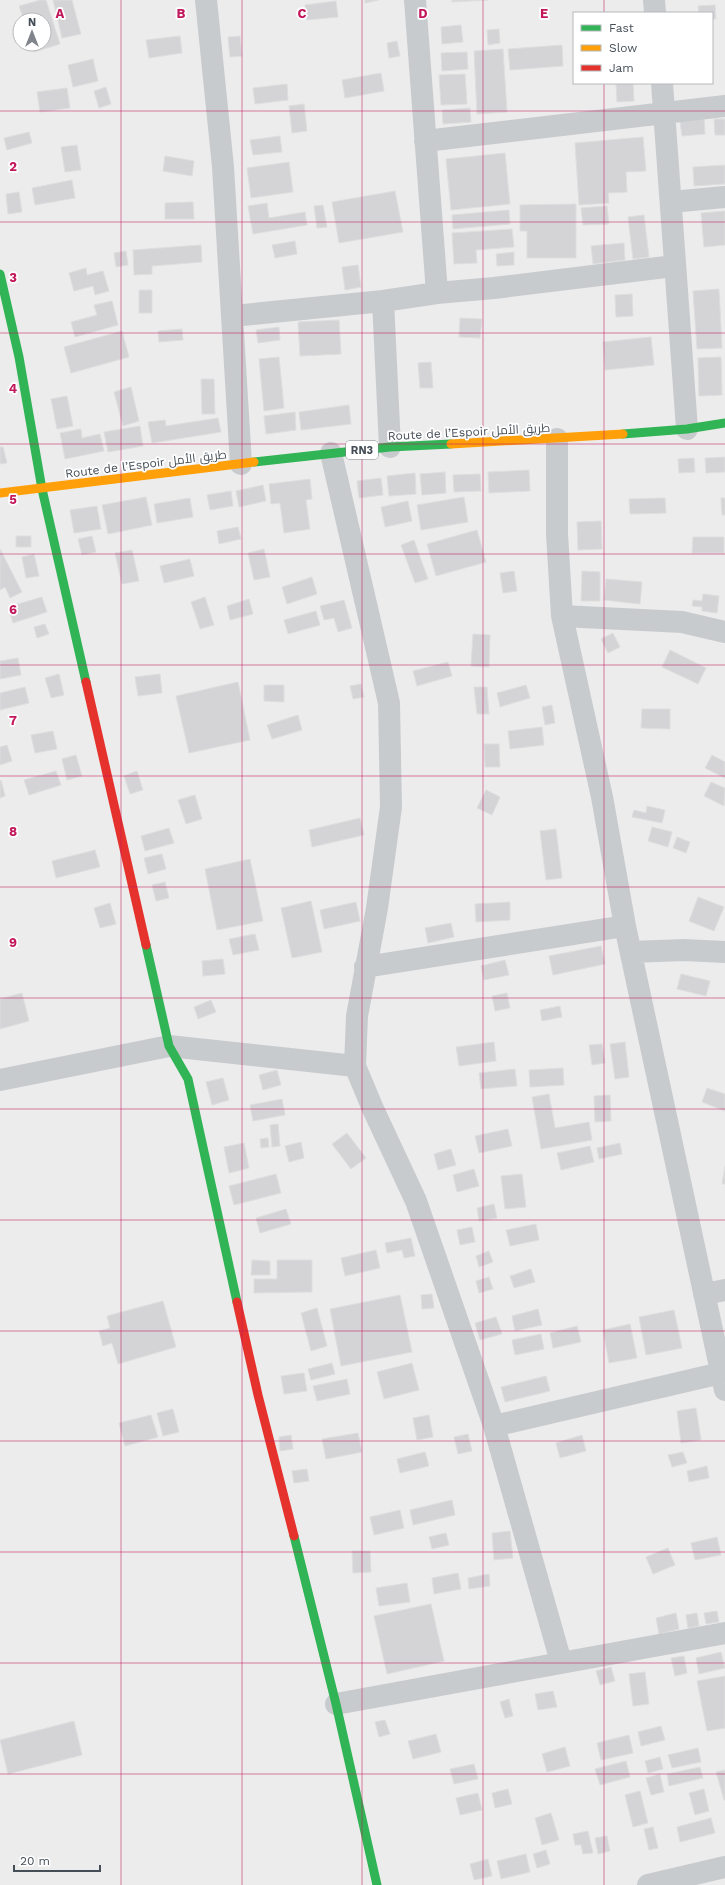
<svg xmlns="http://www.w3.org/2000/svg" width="725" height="1885" font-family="'Work Sans',Cairo,sans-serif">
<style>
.building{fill:#d4d4d6;stroke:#dededf}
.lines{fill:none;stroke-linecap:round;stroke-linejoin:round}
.street{stroke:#c8cbcd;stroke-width:22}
.fast{stroke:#30b455;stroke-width:9}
.slow{stroke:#ff9f0a;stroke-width:9}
.jam{stroke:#e5322d;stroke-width:9}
.grid{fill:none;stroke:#c2185b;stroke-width:1;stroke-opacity:0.55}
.labels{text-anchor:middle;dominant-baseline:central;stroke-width:3.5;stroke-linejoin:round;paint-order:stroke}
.shield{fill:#fff;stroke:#7d8389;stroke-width:1}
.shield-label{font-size:11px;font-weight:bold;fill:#454e57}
.street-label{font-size:12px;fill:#454e57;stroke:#fff}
.grid-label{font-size:13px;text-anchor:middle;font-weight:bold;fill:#c2185b;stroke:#fff;stroke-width:3.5;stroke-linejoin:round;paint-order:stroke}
</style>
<rect width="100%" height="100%" fill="#edecec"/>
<path class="building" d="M40 0H46L60 44 34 52 31 44H44V20H24L19 6Z
M53 0H72L81 34 62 38Z
M365 0H379L365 3Z
M452 0H488L452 2Z
M336 1 338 17 307 20 305 5Z
M715 5 716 19H712V13H699L698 6Z
M461 25 463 42 442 44 441 27Z
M499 29 500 43 488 45 487 30Z
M180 36 182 53 149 58 146 40Z
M240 36 242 56 230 57 228 37Z
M397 41 400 56 389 58 387 43Z
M562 45 563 66 510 70 508 49Z
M503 49 507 112 477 114 474 51Z
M467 52 468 69 442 71 441 53Z
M93 59 98 81 73 87 68 65Z
M381 73 384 91 345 98 342 80Z
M465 74 467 104 441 105 439 75Z
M616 83H633L634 101 617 102Z
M287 84 288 100 255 104 253 88Z
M106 87 111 104 99 108 94 91Z
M67 88 70 108 40 112 37 92Z
M304 104 307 131 292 133 289 106Z
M470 108 471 122 443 124 442 110Z
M704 118 705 134 682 136 680 121Z
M714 119H725V135H715Z
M29 132 32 143 7 150 4 138Z
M280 136 282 152 253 155 250 140Z
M643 137 646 171 626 172 627 192 608 193 609 203 579 205 575 143Z
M77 145 81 170 65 172 61 147Z
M505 153 510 204 451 210 446 159Z
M165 156 194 161 192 176 163 171Z
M289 162 293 192 251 198 247 168Z
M725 165V184L694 186 693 167Z
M72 180 75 198 35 205 32 188Z
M395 191 403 232 339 243 332 202Z
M19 192 22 212 8 214 6 194Z
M193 202 194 219H165V203Z
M267 203 269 218 305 212 307 225 253 234 248 206Z
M576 204V258H527V231H520V205Z
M323 205 327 227 317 228 314 206Z
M607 206 609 224 583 225 581 208Z
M509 210 510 224 453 229 452 215Z
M725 211V245L704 247 701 213Z
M644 215 649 257 633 259 628 217Z
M512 229 514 247 476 250 477 263 454 264 452 233Z
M295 241 297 254 275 258 272 245Z
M624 243 625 260 593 264 591 246Z
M201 245 202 262 152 266V274L134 275 133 250Z
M126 251 128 265 116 267 114 253Z
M514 252V265L497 266 496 254Z
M358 265 361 287 345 290 342 267Z
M86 268 87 275 103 271 109 291 95 295 93 286 74 291 69 273Z
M719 289 722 348 697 349 693 291Z
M139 290H152V313H139Z
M632 294 633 316 616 317 615 295Z
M112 301 118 325 75 337 71 322 97 315 94 305Z
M460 318 482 319 480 338 459 337Z
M339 320 341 354 300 356 298 322Z
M279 327 280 340 258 343 256 330Z
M182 329 183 340 159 342 158 331Z
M122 331 129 357 71 373 64 347Z
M651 337 654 365 605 370 603 342Z
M279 357 284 408 264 411 259 359Z
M721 357 722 395 699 396 698 358Z
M431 362 433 388H420L418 363Z
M201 379H214L215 414H202Z
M131 387 139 421 123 426 114 392Z
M67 396 73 426 57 429 51 399Z
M349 405 351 424 301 430 299 412Z
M295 412 296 430 266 434 264 416Z
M218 418 221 432 152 443 148 422 165 420 166 426Z
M140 426 143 446 108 452 104 432Z
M81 429 82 438 100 434 104 451 65 459 60 433Z
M0 447H3L7 463 0 464Z
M725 457V472L706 473 705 458Z
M694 458 695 472 679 473 678 459Z
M529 470 530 491 489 493 488 472Z
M445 472 446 493 422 495 420 474Z
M415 473 416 494 389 496 387 476Z
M480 474 481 491 454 492 453 475Z
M381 478 383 495 359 498 357 481Z
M310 479 312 499 306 500 310 529 284 533 280 503 271 504 269 484Z
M263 485 266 501 239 507 236 491Z
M231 491 233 506 210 510 207 495Z
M146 497 152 525 108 534 102 505Z
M464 497 468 522 421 530 417 505Z
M190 498 193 517 157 523 154 504Z
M665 498 666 513 630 514 629 499Z
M721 498H725V515H722Z
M408 501 412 521 385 527 381 507Z
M97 506 101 529 74 533 70 510Z
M601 521 602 549 578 550 577 522Z
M238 527 241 539 219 544 217 531Z
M477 530 486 562 436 576 427 544Z
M16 536H31V547H16Z
M92 536 96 552 82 555 78 539Z
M693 537H724V553H692Z
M414 540 428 579 415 583 401 545Z
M0 549 22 592 10 598 5 587 0 590Z
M264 549 270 577 254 580 248 553Z
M132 550 139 581 122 584 115 553Z
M34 554 39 576 26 578 22 557Z
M190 559 194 576 164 583 160 566Z
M514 571 517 591 503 593 500 573Z
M582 571 600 572V601H581Z
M312 577 317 594 287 604 282 587Z
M606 579 642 582 640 604 604 600Z
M703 594 719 596 717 613 702 611V607L692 606 693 600 702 601Z
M42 597 47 612 13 623 8 607Z
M205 597 214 625 200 629 191 602Z
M249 599 253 614 230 620 227 606Z
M344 600 352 628 338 632 334 618 324 620 320 606Z
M316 611 320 625 288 634 284 620Z
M45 624 49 634 37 638 34 627Z
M613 633 620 647 608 653 601 639Z
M473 634 490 635 489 667 471 666Z
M670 650 706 668 698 684 662 667Z
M18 658 21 675 0 679V661Z
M448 662 452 676 417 686 413 671Z
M59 674 64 695 51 698 45 678Z
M160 674 162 693 138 696 135 677Z
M238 682 250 740 189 753 176 696Z
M361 684 364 697 353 699 350 686Z
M264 685H284V702L264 701Z
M526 685 530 698 500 707 497 693Z
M25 687 29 703 0 710V693Z
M474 687H487L489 714H477Z
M552 705 555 723 545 725 542 707Z
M642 709H670V729L641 728Z
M298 715 302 730 272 739 267 725Z
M542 727 544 745 510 749 508 731Z
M53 731 57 749 35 753 31 735Z
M484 744H499L500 767H485Z
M7 745 12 761 0 765V747Z
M76 755 82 776 67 780 62 759Z
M712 755 725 762V778L705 768Z
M56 771 61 785 29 795 24 780Z
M137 771 143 790 130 794 124 776Z
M1 780 5 796 0 798V781Z
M711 782 725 788 724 806 704 796Z
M486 790 500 797 492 815 477 808Z
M195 795 202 819 186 824 178 800Z
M647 806 665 810 662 823 632 817 634 810 646 813Z
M360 818 364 835 312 847 309 830Z
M652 827 672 832 668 847 648 841Z
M169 828 174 843 145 851 141 836Z
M556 829 562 878 546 880 540 831Z
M677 837 690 842 686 853 673 848Z
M95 850 100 867 56 878 52 861Z
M162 854 166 869 148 874 144 858Z
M250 859 263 921 217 930 205 869Z
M165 882 169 898 156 901 152 885Z
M698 897 724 907 714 931 689 921Z
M311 901 322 952 292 958 281 908Z
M356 902 360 921 324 929 320 910Z
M510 902V920L476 922 475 904Z
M110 903 116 924 100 928 94 908Z
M451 923 454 937 428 943 425 928Z
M255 934 259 950 233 955 229 939Z
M601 946 605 964 553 975 549 956Z
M223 959 225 974 203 976 202 961Z
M505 960 509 975 484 980 481 966Z
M681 974 710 981 706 996 677 989Z
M22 993 29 1021 0 1029V999Z
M507 993 510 1008 495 1011 492 996Z
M211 1000 216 1012 198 1019 194 1007Z
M560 1006 562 1017 542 1021 540 1010Z
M494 1042 496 1061 459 1066 456 1047Z
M625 1042 629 1077 615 1079 610 1044Z
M602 1044 605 1063 592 1065 589 1045Z
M563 1068 564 1085 530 1087 529 1070Z
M515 1069 517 1086 481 1089 479 1073Z
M277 1070 281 1085 263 1090 259 1075Z
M223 1078 229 1100 212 1105 206 1082Z
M707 1088 725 1094V1111L702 1102Z
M549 1094 555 1128 589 1122 592 1140 541 1149 532 1097Z
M610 1095 611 1121 595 1122 594 1096Z
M282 1099 285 1115 253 1121 250 1105Z
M278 1124 280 1146 272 1147 270 1125Z
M508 1129 512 1146 479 1153 475 1136Z
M347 1133 366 1158 351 1169 332 1144Z
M268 1138 269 1147 261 1148 260 1139Z
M301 1142 304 1158 289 1162 285 1146Z
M244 1143 249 1168 229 1173 224 1147Z
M620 1143 622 1154 599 1159 597 1148Z
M590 1146 594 1162 561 1170 557 1153Z
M451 1149 456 1165 438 1170 434 1154Z
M725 1166V1184H722Z
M474 1169 479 1186 457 1192 453 1175Z
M276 1174 281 1193 234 1205 229 1186Z
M522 1174 526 1207 505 1209 501 1176Z
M494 1204 497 1218 479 1221 477 1208Z
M286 1209 291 1224 260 1233 256 1218Z
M536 1224 539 1240 510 1246 506 1230Z
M472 1227 475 1242 460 1245 457 1230Z
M411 1238 415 1256 404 1258 402 1250 387 1253 385 1243Z
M376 1250 380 1268 345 1276 341 1258Z
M489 1251 493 1262 479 1267 476 1256Z
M252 1260 270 1261V1275H251Z
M277 1260H312V1292L254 1293V1279H277Z
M531 1269 535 1282 514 1288 510 1276Z
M489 1277 493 1289 479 1293 476 1281Z
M432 1294 434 1308 422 1309 421 1295Z
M400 1295 412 1352 341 1366 330 1309Z
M163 1301 176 1347 118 1364 112 1343 103 1346 99 1331 110 1328 107 1316Z
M317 1308 327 1346 311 1351 301 1313Z
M538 1309 542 1325 515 1331 512 1316Z
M674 1310 682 1348 646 1355 639 1317Z
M496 1317 502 1334 480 1340 475 1323Z
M630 1324 637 1358 609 1363 603 1330Z
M577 1326 581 1342 553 1348 550 1333Z
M541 1334 544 1349 515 1355 512 1340Z
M332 1363 335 1374 311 1380 308 1369Z
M412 1363 419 1390 384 1399 377 1372Z
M304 1373 307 1391 284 1394 281 1376Z
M546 1376 550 1391 505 1402 501 1387Z
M347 1379 350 1394 317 1401 313 1386Z
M696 1408 701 1440 681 1443 677 1411Z
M173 1409 179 1432 163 1436 157 1413Z
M151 1415 158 1437 125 1446 119 1423Z
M429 1415 433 1437 417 1440 413 1418Z
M358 1433 362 1452 326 1459 322 1439Z
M468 1434 472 1451 458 1454 454 1437Z
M291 1435 293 1449 280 1451 279 1437Z
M582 1435 586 1451 560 1458 556 1443Z
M425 1452 429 1466 400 1473 397 1459Z
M683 1452 687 1463 672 1467 668 1455Z
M707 1466 709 1478 689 1482 687 1471Z
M307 1469 309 1481 294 1483 292 1471Z
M452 1500 455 1515 413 1525 410 1510Z
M400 1510 404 1528 374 1535 370 1517Z
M510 1531 513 1558 494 1560 492 1533Z
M446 1533 449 1545 432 1549 429 1537Z
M717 1537 721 1555 695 1560 691 1543Z
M668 1548 675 1565 653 1574 646 1557Z
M352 1551H370L371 1572 353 1573Z
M458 1573 461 1589 434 1594 432 1578Z
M489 1574 490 1586 469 1589 468 1578Z
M407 1583 410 1602 379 1606 376 1588Z
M431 1604 444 1661 387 1674 374 1616Z
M717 1611 719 1622 706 1624 704 1613Z
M676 1613 679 1629 659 1634 656 1618Z
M697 1613 699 1626 688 1628 686 1615Z
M721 1652 725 1668 699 1674 696 1658Z
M684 1656 687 1673 675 1676 671 1658Z
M611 1667 615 1681 600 1685 596 1671Z
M645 1672 649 1704 633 1706 629 1674Z
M725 1676V1728L707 1731 697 1681Z
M553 1691 557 1707 538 1710 535 1694Z
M509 1699 513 1716 505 1718 500 1702Z
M385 1720 390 1734 379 1737 375 1722Z
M74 1721 82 1755 8 1774 0 1740Z
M661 1726 665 1740 641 1746 638 1732Z
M436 1734 441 1752 413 1759 408 1741Z
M629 1735 633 1753 601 1760 597 1743Z
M565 1747 570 1766 547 1772 542 1754Z
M698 1748 701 1762 672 1768 668 1755Z
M660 1757 663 1769 648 1773 645 1761Z
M626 1761 630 1777 600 1785 595 1769Z
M474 1764 478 1779 454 1784 450 1769Z
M700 1767 703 1778 669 1786 667 1774Z
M725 1770V1800H724L716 1772Z
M660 1774 664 1792 651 1795 646 1778Z
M508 1789 512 1804 495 1808 492 1793Z
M704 1789 709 1811 695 1815 689 1793Z
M640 1791 648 1823 633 1827 625 1795Z
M478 1793 482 1810 460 1815 456 1798Z
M551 1813 559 1840 542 1845 535 1818Z
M711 1818 715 1833 680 1842 677 1827Z
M653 1827 658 1848 649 1850 644 1829Z
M588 1831 593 1853 583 1854 581 1845H575L573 1834Z
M607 1836 610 1851 598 1854 595 1838Z
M546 1850 550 1864 537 1868 533 1854Z
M526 1854 530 1872 501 1879 497 1861Z
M488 1859 492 1876 474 1880 470 1864Z"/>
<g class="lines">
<path class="street" d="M206 0 223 167 241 464
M415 0 437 293
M654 0 655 13
M662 83 687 429
M425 141 725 106
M671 202 725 197
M383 301 390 447
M233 316 383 301 437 293 494 288 674 266
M557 439V534L562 616 602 797 625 926 725 1390
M562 616 682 622 725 632
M631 952 684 950 725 952
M365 967 625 926
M355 1066 373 1109 416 1201 494 1426 561 1662
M0 1080 169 1046 355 1066 357 1016 377 908 391 807 389 703 331 453
M704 1294 725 1290
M494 1426 721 1373
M336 1704 725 1633
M648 1885 725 1867"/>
<path class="fast" d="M0 274 19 357 42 489 86 682
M623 434 687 429 725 423
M254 462 390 447 451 444
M146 945 169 1046 188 1079 237 1302
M294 1536 336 1704 377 1885"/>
<path class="slow" d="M451 444 623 434
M0 493 254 462"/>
<path class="jam" d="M86 682 146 945
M237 1302 258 1395 294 1536"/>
</g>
<path class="grid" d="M121 0V1885M242 0V1885M362 0V1885M483 0V1885M604 0V13M604 83V1885M0 111H725M0 222H725M0 333H725M0 444H725M0 554H725M0 665H725M0 776H725M0 887H725M0 998H725M0 1109H725M0 1220H725M0 1331H725M0 1441H725M0 1552H725M0 1663H725M0 1774H725"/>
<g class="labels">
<rect class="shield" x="346" y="441" width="32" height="18" rx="3"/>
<g class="shield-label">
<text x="362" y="450">RN3</text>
</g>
<g class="street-label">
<text transform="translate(469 432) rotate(-3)">Route de l’Espoir طريق الأمل</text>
<text transform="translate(146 464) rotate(-7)">Route de l’Espoir طريق الأمل</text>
</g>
</g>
<g class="grid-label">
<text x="60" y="18">A</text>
<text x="181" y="18">B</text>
<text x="302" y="18">C</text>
<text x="423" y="18">D</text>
<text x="544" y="18">E</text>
<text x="13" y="171">2</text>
<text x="13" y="282">3</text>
<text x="13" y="393">4</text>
<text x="13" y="504">5</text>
<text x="13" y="614">6</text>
<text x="13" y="725">7</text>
<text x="13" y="836">8</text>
<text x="13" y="947">9</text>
</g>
<rect x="573" y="12" width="140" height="72" fill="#ffffff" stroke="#b5b8bc"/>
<rect x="581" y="25" width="20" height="6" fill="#30b455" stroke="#b5b8bc"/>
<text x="609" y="32" font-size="12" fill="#454e57">Fast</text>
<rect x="581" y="45" width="20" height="6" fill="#ff9f0a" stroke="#b5b8bc"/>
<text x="609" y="52" font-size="12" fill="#454e57">Slow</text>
<rect x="581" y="65" width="20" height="6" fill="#e5322d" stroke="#b5b8bc"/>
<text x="609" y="72" font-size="12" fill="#454e57">Jam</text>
<g transform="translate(32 32)"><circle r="19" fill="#ffffff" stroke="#b5b8bc"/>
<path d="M0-3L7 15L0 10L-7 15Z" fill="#80858b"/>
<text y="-6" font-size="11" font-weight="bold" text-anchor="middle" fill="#454e57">N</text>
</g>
<path d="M14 1865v6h86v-6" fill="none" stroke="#454e57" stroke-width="2"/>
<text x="20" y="1865" font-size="12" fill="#454e57" stroke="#ffffff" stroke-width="3" paint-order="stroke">20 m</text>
</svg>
